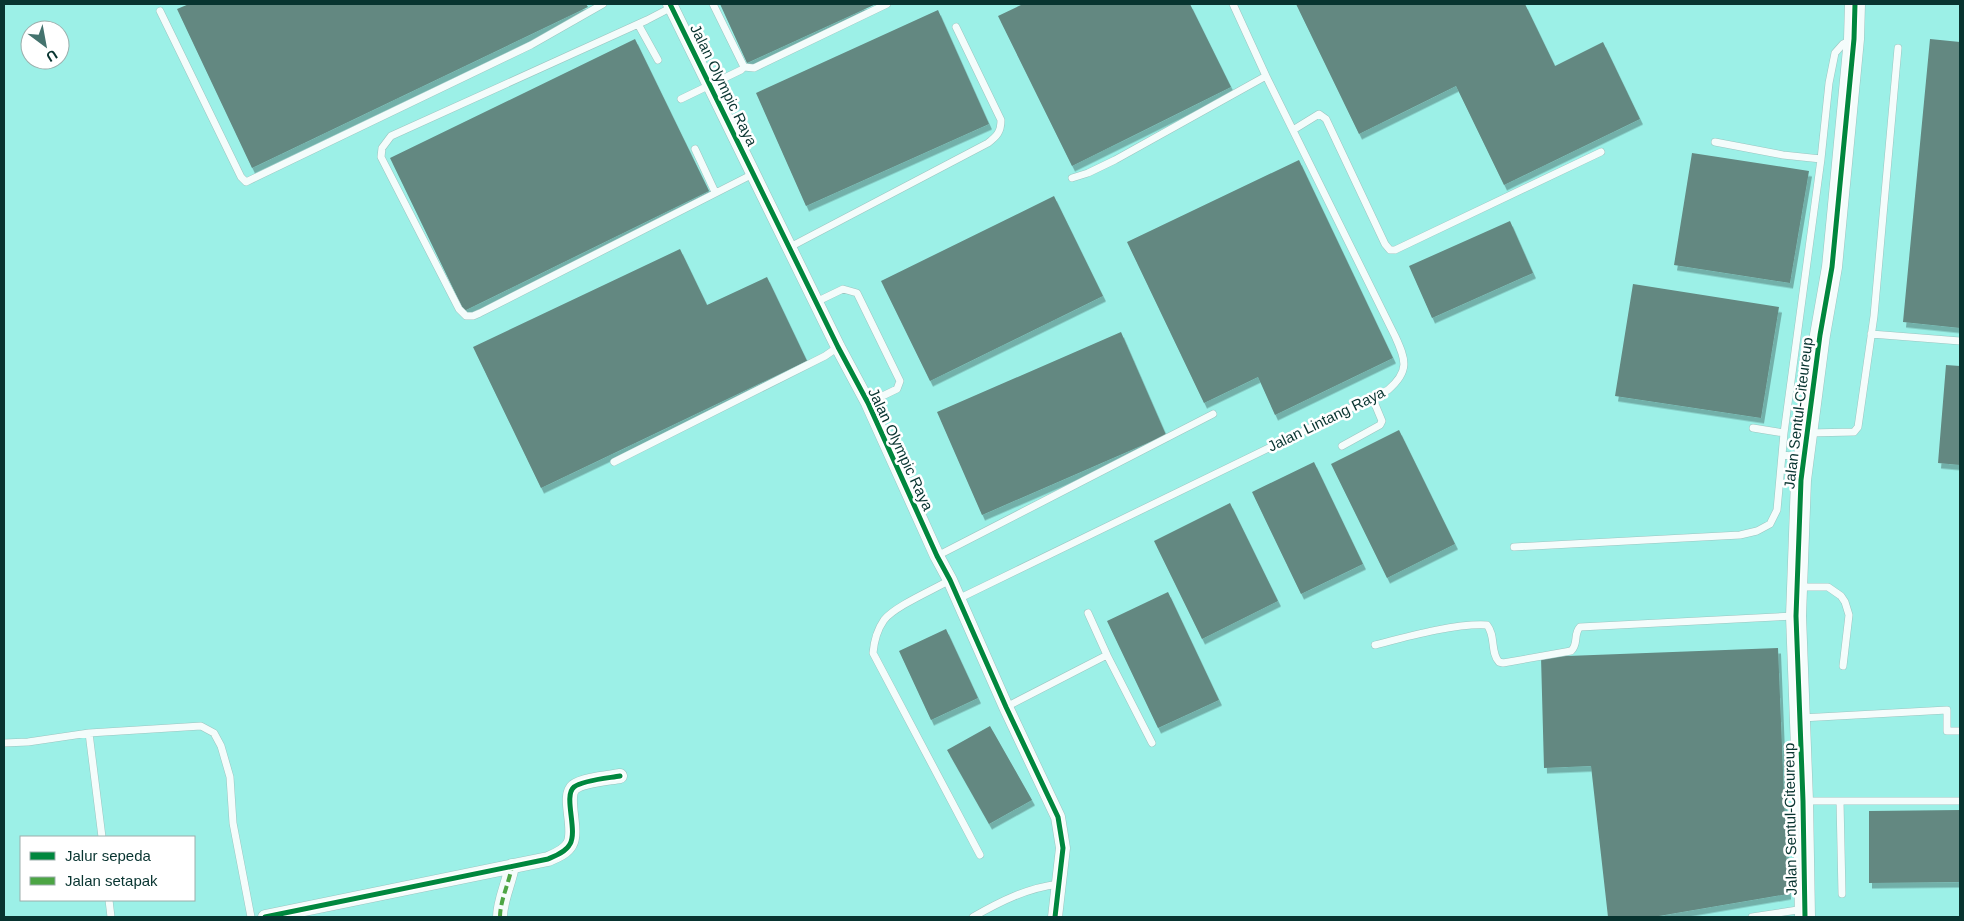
<svg xmlns="http://www.w3.org/2000/svg" width="1964" height="921" font-family="Arial,sans-serif">
<style>
.built{fill:#9cf0e7;fill-rule:evenodd}
.building{fill:#638881;filter:url(#shadow)}
.lines{fill:none;stroke-linecap:round;stroke-linejoin:round}
.lane-casing{stroke:#9bc5c0;stroke-width:8}
.street-casing{stroke:#9bc5c0;stroke-width:15}
.secondary-casing{stroke:#9bc5c0;stroke-width:21}
.lane{stroke:#f4fcfb;stroke-width:7}
.street{stroke:#f4fcfb;stroke-width:14}
.secondary{stroke:#f4fcfb;stroke-width:20}
.quiet{stroke:#4ca544;stroke-width:4;stroke-dasharray:8 4;stroke-linecap:butt}
.cycleway-casing{stroke:#fff;stroke-width:8}
.cycleway{stroke:#00873e;stroke-width:5}
.labels{text-anchor:middle;dominant-baseline:central;stroke-width:5;stroke-linejoin:round;paint-order:stroke}
.street-label{font-size:15px;fill:#083430;stroke:#fff}
</style>
<defs>
<filter id="shadow"><feDropShadow dx="3" dy="5.5" stdDeviation="0" flood-color="#0004"/></filter>
</defs>
<rect width="100%" height="100%" fill="#b4e8e2"/>
<path class="built" d="M4 4H1960V917H4ZM30 30H60V60H30ZM21 837H194V900H21Z"/>
<path class="building" d="M189 4H586L588 7 252 168 177 9Z
M720 4H876L747 63Z
M1023 4H1190L1231 87 1072 166 998 16Z
M1296 4H1525L1555 66 1603 42 1640 119 1504 185 1456 86 1359 134Z
M938 10 989 124 806 206 756 93Z
M635 39 709 191 464 311 390 158Z
M1930 39 1960 42V328L1903 322Z
M1692 153 1809 171 1790 283 1674 265Z
M1299 160 1393 358 1275 415 1258 377 1204 403 1127 242Z
M1054 196 1103 296 930 381 881 281Z
M1510 221 1533 273 1432 318 1409 266Z
M680 249 707 305 767 277 807 361 541 488 473 347Z
M1633 284 1779 307 1761 418 1615 396Z
M1121 332 1166 435 982 515 937 412Z
M1946 365 1960 366V465L1938 463Z
M1399 430 1455 544 1387 578 1331 464Z
M1314 462 1363 564 1301 594 1252 492Z
M1230 503 1278 601 1202 639 1154 541Z
M1168 592 1219 700 1158 728 1107 621Z
M946 629 978 698 931 720 899 651Z
M1778 648 1788 894 1653 917H1608L1591 766 1544 768 1541 657Z
M990 726 1032 800 989 824 947 750Z
M1960 810V882L1869 883V811Z"/>
<g class="lines">
<g class="lane-casing">
<path id="lane" d="M672 7 647 20 391 136 382 148 381 157 459 309 466 316H473L480 313 753 174
M160 11 241 177 246 182 531 45 603 4
M638 24 658 60
M744 67 754 68 887 4
M681 99 741 70 744 67 713 4
M1293 130 1319 114 1326 119 1385 244 1390 250H1395L1601 152
M1715 142 1783 155 1821 159 1829 83 1835 53 1843 44 1850 41
M695 149 715 192
M1072 178 1088 173 1115 160 1266 76
M790 247 988 143C997 136 1001 132 1001 120L956 27
M816 302 843 289 857 293 900 381 897 389 868 403
M1871 334 1960 341
M1753 428 1784 433
M1809 433 1854 432 1858 427 1874 316 1898 48
M1342 446 1380 425 1382 421 1372 397
M1782 455 1803 457
M614 462 825 356 838 347
M1514 547 1740 535 1757 531 1770 524 1777 510 1784 433 1821 159
M937 556 1213 414
M950 580C933 590 895 606 884 620 877 630 874 642 873 653L980 855
M1799 587H1828L1841 596 1845 602 1849 615 1843 666
M958 599 1388 390C1410 371 1406 360 1395 336L1266 76 1233 4
M1088 613 1107 655
M1375 645C1406 637 1456 623 1487 625 1496 636 1490 652 1499 662L1503 663 1571 651C1579 644 1573 634 1580 627L1795 616
M1006 707 1107 655 1152 743
M1801 718 1947 710V731H1960
M89 733 102 837
M4 743 28 742 89 733 201 726 214 733 221 746 230 777 233 823 251 917
M1806 801H1960
M1840 801 1842 894
M109 900 111 917
M973 917C1001 901 1027 888 1059 884
M1752 917 1804 909"/>
</g>
<g class="street-casing">
<path id="street" d="M670 4 838 347 868 403 937 556 950 580 1006 707 1058 817 1063 848 1055 917
M265 917 548 859C555 856 566 852 570 844 578 830 563 796 574 787 583 780 609 778 620 776
M500 917C500 901 509 883 512 866"/>
</g>
<g class="secondary-casing">
<path id="secondary" d="M1805 917 1803 801 1796 616 1801 480 1820 335 1832 267 1854 39 1855 4"/>
</g>
<use href="#lane" class="lane"/>
<use href="#street" class="street"/>
<use href="#secondary" class="secondary"/>
<path class="quiet" d="M500 917C500 901 509 883 512 866"/>
<g class="cycleway-casing">
<path id="cycleway" d="M670 4 838 347 868 403 937 556 950 580 1006 707 1058 817 1063 848 1055 917
M265 917 548 859C555 856 566 852 570 844 578 830 563 796 574 787 583 780 609 778 620 776
M1805 917 1803 801 1796 616 1801 480 1820 335 1832 267 1854 39 1855 4"/>
</g>
<use href="#cycleway" class="cycleway"/>
</g>
<g class="labels">
<g class="street-label">
<text transform="translate(724 85) rotate(64)">Jalan Olympic Raya</text>
<text transform="translate(1798 413) rotate(-83)">Jalan Sentul-Citeureup</text>
<text transform="translate(1326 419) rotate(-26)">Jalan Lintang Raya</text>
<text transform="translate(901 449) rotate(65)">Jalan Olympic Raya</text>
<text transform="translate(1790 819) rotate(-91)">Jalan Sentul-Citeureup</text>
</g>
</g>
<rect width="1964" height="921" fill="none" stroke="#083430" stroke-width="10"/>
<rect x="20" y="836" width="175" height="65" fill="#ffffff" stroke="#9caeac"/>
<rect x="30" y="852" width="25" height="8" fill="#00873e" stroke="#9caeac"/>
<text x="65" y="861" font-size="15" fill="#083430">Jalur sepeda</text>
<rect x="30" y="877" width="25" height="8" fill="#4ca544" stroke="#9caeac"/>
<text x="65" y="886" font-size="15" fill="#083430">Jalan setapak</text>
<g transform="translate(45 45) rotate(148)"><circle r="24" fill="#ffffff" stroke="#9caeac"/>
<path d="M0-4L9 19L0 12L-9 19Z" fill="#44736e"/>
<text y="-8" font-size="14" font-weight="bold" text-anchor="middle" fill="#083430">U</text>
</g>
</svg>
